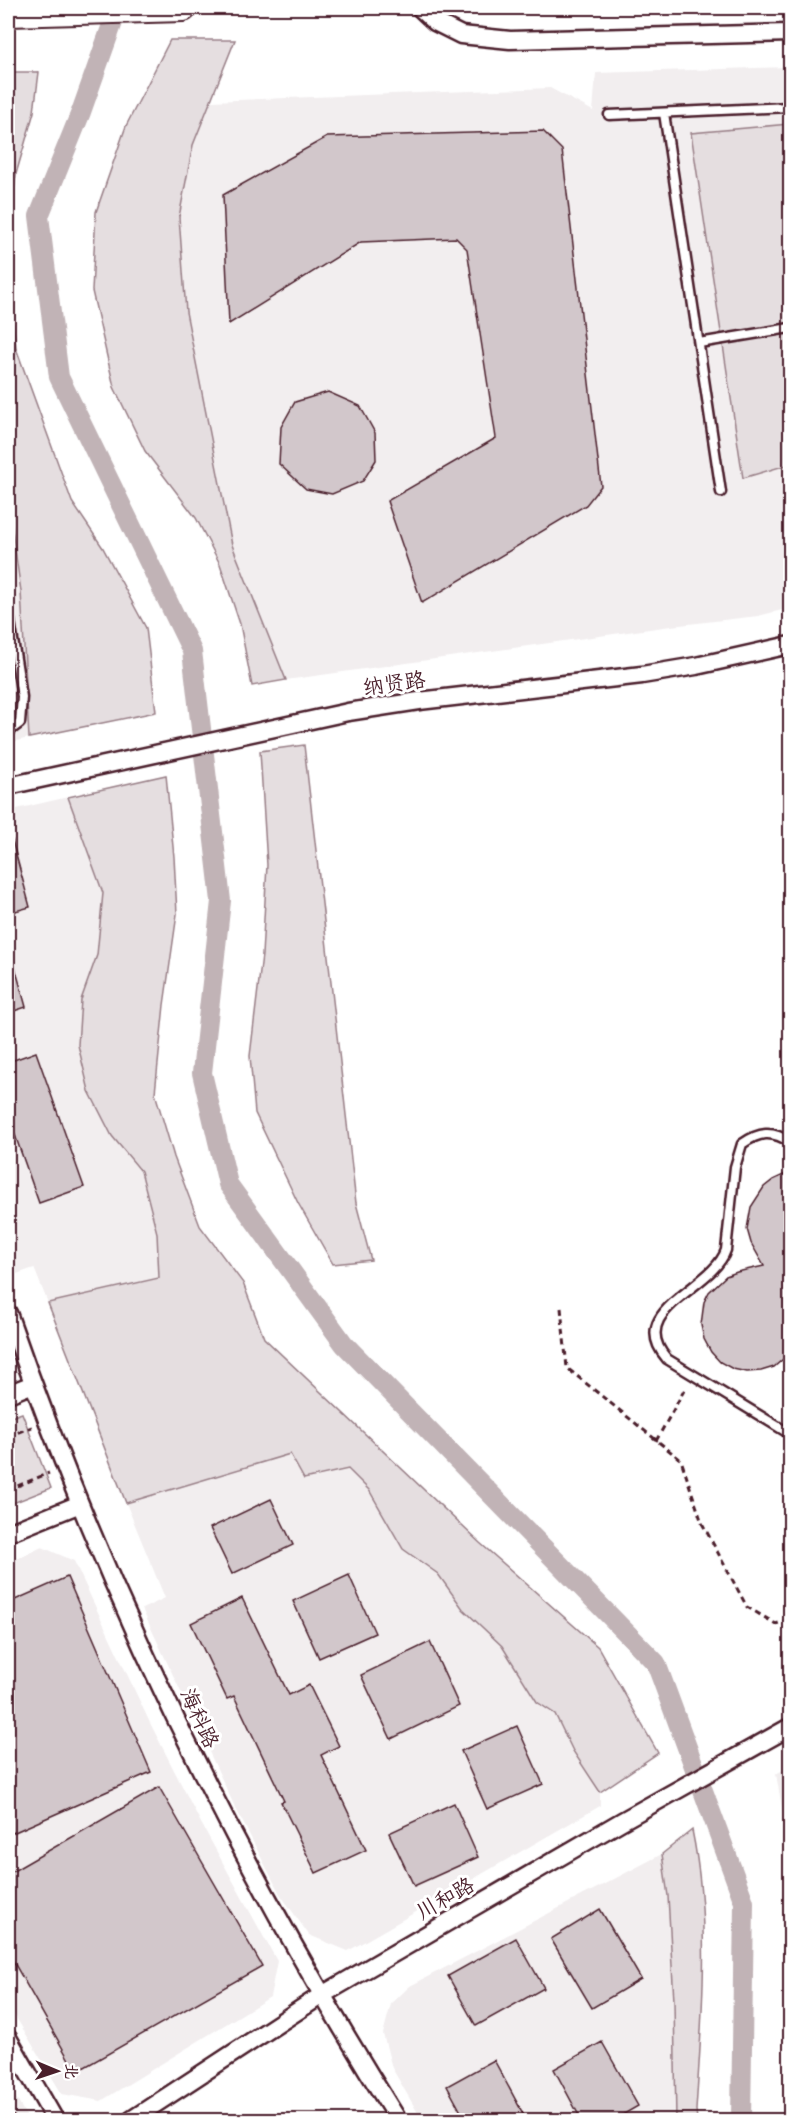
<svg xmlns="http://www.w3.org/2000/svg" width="798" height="2128" font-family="Itim,'LXGW WenKai TC',sans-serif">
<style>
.built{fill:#f2eeef}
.green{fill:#e5dee0;stroke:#987e86;stroke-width:1.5}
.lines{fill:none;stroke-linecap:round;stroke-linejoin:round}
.canal{stroke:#c1b3b6;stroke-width:20}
.building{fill:#d2c7cb;stroke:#4a1f2b;stroke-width:1.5}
.lane-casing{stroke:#4a1f2b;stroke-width:13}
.street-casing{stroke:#4a1f2b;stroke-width:21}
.primary-casing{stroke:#4a1f2b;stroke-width:30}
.path{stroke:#4a1f2b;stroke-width:3;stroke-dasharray:6 4.5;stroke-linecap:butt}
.lane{stroke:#fff;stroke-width:8}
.street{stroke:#fff;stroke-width:16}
.primary{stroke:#fff;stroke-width:26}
.labels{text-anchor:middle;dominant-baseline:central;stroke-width:6;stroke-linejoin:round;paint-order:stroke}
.street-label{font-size:21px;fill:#4a1f2b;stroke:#fff}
</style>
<rect width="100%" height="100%" fill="#fff"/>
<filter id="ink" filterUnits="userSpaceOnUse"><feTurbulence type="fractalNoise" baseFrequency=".0167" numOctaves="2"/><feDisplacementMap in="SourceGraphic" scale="12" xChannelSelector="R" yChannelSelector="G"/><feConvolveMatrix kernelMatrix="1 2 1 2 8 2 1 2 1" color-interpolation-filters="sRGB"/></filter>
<g filter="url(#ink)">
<path class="built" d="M790 67V608L758 616 671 626 286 680 232 545 186 312 179 217 193 145 211 101 550 88 593 111 596 73Z
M8 502 21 591 29 738 8 743Z
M68 797 103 893 97 955 81 1000 112 1136 141 1171 157 1233 159 1278 48 1303 34 1268 11 1276 8 1264V811Z
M290 1454 304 1478 348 1468 369 1490 403 1549 438 1574 463 1609 502 1646 537 1702 555 1714 573 1751 600 1792V1806L348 1951 309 1935 280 1894 234 1805 142 1609 165 1598 126 1503Z
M42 1547 74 1561 150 1723 201 1823 277 1961 270 1997 101 2101 62 2094 8 2004V1563Z
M790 1766V1853L776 1774Z
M662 1854 668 1896 674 2001 676 2120H422L392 2068 383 2034 391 2004 410 1986Z
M8 2084 28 2119V2120H8Z"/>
<path class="green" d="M170 40H235L193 145 179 217 186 312 232 545 286 680 252 686 240 624 220 564 196 518 145 451 114 387 92 291 96 212 126 126Z
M8 72H39L34 112 16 174 11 215 10 291 16 348 72 502 103 548 146 628 156 712 29 738 21 591 8 502Z
M789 124 790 133V464L743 478 691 133Z
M304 745 356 1203 371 1260 333 1264 298 1203 255 1113 250 1056 262 955 267 865 260 751Z
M166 775 174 857 177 914 164 1005 155 1093 174 1157 200 1226 243 1283 264 1338 480 1543 598 1647 658 1753 600 1792 573 1751 555 1714 537 1702 502 1646 463 1609 438 1574 403 1549 369 1490 348 1469 304 1479 290 1454 126 1503 48 1303 159 1278 157 1233 141 1171 112 1136 89 1091 78 1045 81 1000 97 955 103 893 68 797Z
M22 1413 51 1488 8 1505V1418Z
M692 1830C711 1922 702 2017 696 2110L697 2120H676L674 2001 668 1896 662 1854Z"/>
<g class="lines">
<path class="canal" d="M118 8 81 112 39 216 59 377 192 651 221 901 202 1073 228 1184 344 1344 656 1663 744 1902 741 2120"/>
</g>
<path class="building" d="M543 131 562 150 601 486 586 505 422 603 387 501 496 438 467 249 456 238 361 242 229 324 223 195 327 137Z
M328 392 360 406 375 433 376 460 363 481 332 494 306 489 279 464 281 427 295 402Z
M8 840H12L30 907 8 913Z
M12 956 26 1007 8 1013V957Z
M36 1052 84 1187 39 1203 8 1115V1062Z
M790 1172V1353L774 1367 761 1371 747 1372 733 1369 720 1362 711 1352 704 1339 701 1325 704 1302 709 1292 726 1276 737 1272 764 1266 751 1243 747 1229 751 1207 764 1187 773 1180Z
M271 1499 293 1545 232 1574 210 1528Z
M349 1575 375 1633 319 1658 293 1601Z
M67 1577 151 1772 8 1835V1603Z
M242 1598 289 1695 309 1685 339 1746 321 1755 366 1850 316 1873 281 1802 284 1801 234 1696 227 1699 191 1623Z
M430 1642 459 1706 391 1739 361 1675Z
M517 1726 543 1784 487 1809 461 1751Z
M159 1787 262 1966 76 2072 8 1952V1874Z
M454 1803 478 1857 414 1886 389 1833Z
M600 1909 641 1979 592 2008 551 1939Z
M516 1938 544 1988 476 2026 448 1976Z
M602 2042 638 2106 612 2121H582L554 2069Z
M494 2060 527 2121H466L447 2086Z"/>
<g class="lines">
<g class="lane-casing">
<path id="lane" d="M664 113 721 492
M609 115 790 107
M699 343 790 328
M8 608 22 697 20 723 8 732
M790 1142C772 1130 759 1132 742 1144L735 1167 726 1250C713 1289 624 1310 667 1359L790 1434"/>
</g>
<g class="street-casing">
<path id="street" d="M420 8 435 22 461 35 510 40 790 33
M8 786 348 712 419 701 642 675 696 666 790 645
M8 1313C106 1596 239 1867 398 2120
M8 1394 33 1384
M8 1533 80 1504
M8 2038 55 2120
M131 2120 322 1995 622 1821 790 1727"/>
</g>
<g class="primary-casing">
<path id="primary" d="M8 13 183 8"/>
</g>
<path class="path" d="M561 1308 567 1368 681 1460 702 1523 747 1607 776 1624 790 1619
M8 1436 32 1427
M656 1441 686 1387
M8 1490 49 1473
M8 2106 15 2120"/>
<use href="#lane" class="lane"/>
<use href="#street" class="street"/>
<use href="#primary" class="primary"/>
</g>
</g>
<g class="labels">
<g class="street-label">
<text transform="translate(394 683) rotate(-8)">纳贤路</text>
<text transform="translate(200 1718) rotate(65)">海科路</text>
<text transform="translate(445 1898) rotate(-30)">川和路</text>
</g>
</g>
<rect width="798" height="2128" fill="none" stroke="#fff" stroke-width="30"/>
<rect x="15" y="15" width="768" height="2098" fill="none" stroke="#4a1f2b" stroke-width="2" filter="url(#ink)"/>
<g transform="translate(57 2071) rotate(92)" stroke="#ffffff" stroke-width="4.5" paint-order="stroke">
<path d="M0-4.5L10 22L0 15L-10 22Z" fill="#4a1f2b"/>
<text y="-9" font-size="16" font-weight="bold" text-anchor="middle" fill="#4a1f2b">北</text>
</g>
</svg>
